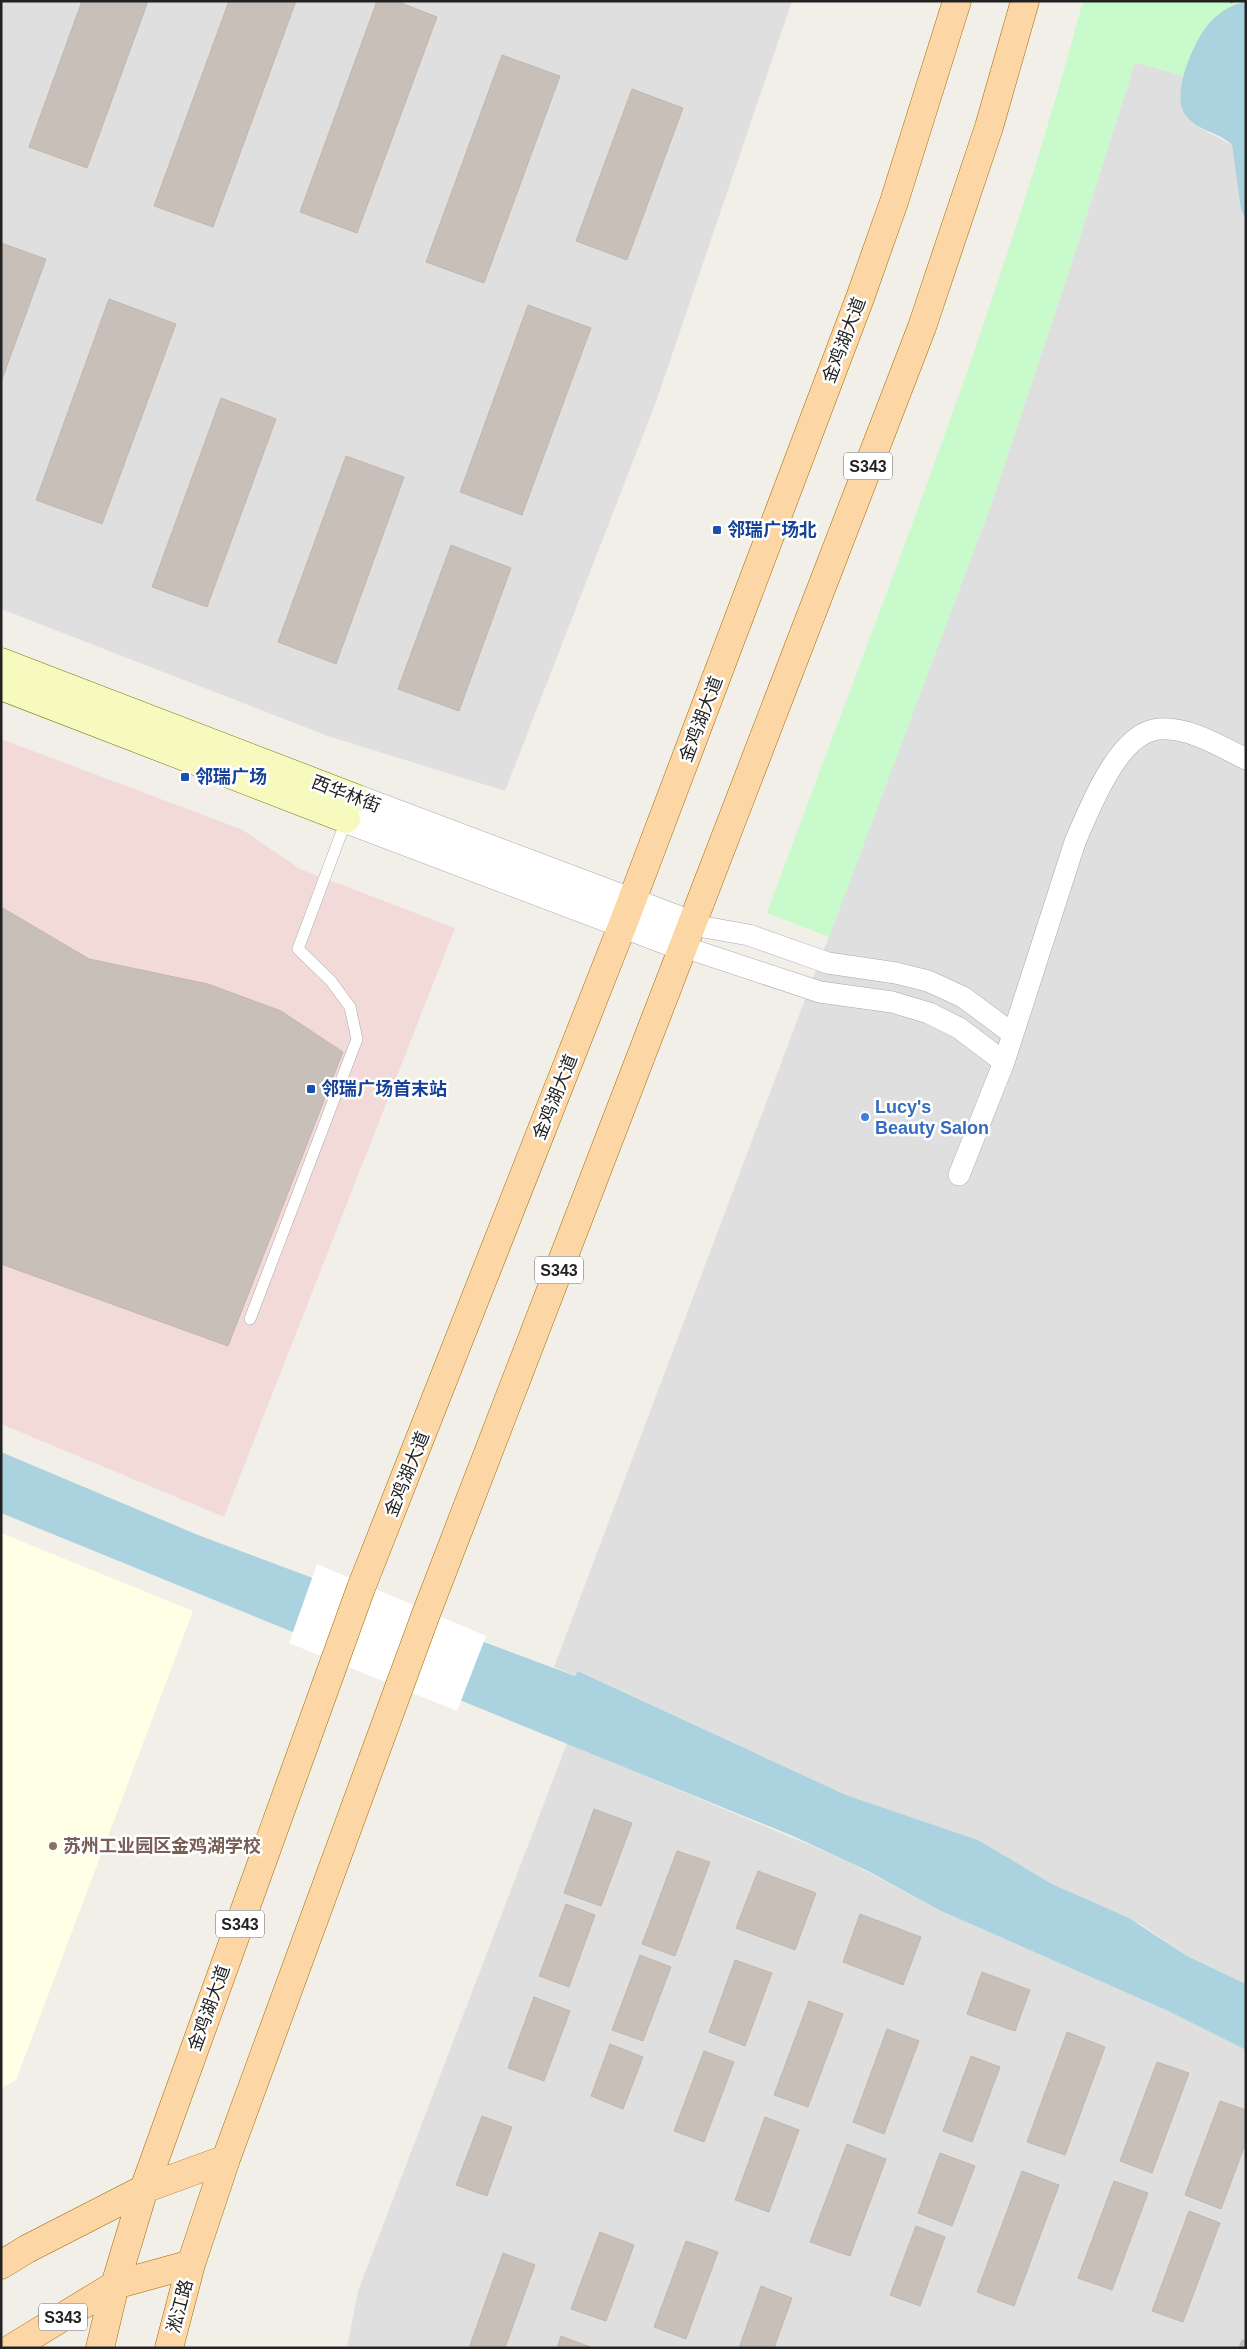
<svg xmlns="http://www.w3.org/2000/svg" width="1247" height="2349" font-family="Arial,'Noto Sans SC',sans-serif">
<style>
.residential{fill:#e0dfdf}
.commercial{fill:#f2dad9}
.education{fill:#ffffe5}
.park{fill:#c8facc}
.water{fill:#aad3df}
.pier{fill:#fff}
.building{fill:#c7bfb8;stroke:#c4b6ab}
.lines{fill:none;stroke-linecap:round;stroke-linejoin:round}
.service-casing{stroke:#a9a9a9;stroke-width:12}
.minor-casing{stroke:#a9a9a9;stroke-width:22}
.tertiary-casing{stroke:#a9a9a9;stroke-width:29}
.secondary-casing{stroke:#707d05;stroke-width:29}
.primary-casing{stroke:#a06b00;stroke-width:29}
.path{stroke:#fa8072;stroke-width:3;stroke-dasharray:2.5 2.5;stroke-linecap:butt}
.service{stroke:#fff;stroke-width:11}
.minor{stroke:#fff;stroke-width:21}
.tertiary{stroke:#fff;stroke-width:28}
.secondary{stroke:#f7fabf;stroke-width:28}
.primary{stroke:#fcd6a4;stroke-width:28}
.transit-dot{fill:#1a4fb4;stroke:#fff;stroke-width:2}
.shop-dot{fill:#3f7fe0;stroke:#fff;stroke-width:2}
.education-dot{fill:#8d6e63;stroke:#fff;stroke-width:2}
.labels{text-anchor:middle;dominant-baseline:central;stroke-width:5;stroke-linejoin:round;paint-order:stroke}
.shield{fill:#fff;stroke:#646464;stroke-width:1}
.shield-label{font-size:16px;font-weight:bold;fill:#222}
.street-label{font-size:18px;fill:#222;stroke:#fff}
.transit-label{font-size:18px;font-weight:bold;fill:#164399;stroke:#fff;text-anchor:start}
.shop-label{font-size:18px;font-weight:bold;fill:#366cbe;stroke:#fff;text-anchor:start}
.education-label{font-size:18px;font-weight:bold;fill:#785e54;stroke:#fff;text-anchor:start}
</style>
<rect width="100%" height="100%" fill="#f2efe9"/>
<path class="residential" d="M1 1H792L656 402 505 791 328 736 1 609Z
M1135 62 1184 76 1181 91 1183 111 1200 128 1232 145 1241 210 1246 220V1984L1187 1956 1142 1925 1052 1884 978 1840 846 1795 579 1671 576 1676 554 1667 991 505 1071 265Z
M567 1743 845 1860 939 1910 1166 2010 1246 2050V2348H347L358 2291Z"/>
<path class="commercial" d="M1 739 243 830 300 869 455 928 224 1517 1 1424Z"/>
<path class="education" d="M1 1533 193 1611 16 2080 1 2089Z"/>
<path class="park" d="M1083 1 1246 2 1237 4 1196 46 1184 76 1135 62 1071 265 991 505 829 937 767 913C878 611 1000 312 1083 1Z"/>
<path class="water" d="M1246 2V220L1241 210 1232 145C1219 131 1196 132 1184 113 1172 93 1193 43 1207 26 1216 14 1231 4 1246 2Z
M1 1452 198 1535 575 1676 578 1671 846 1795 978 1840 1052 1884 1129 1918 1187 1956 1246 1984V2050L1166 2010 939 1910 866 1870 793 1836 1 1513Z"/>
<path class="pier" d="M317 1564 486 1636 457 1711 289 1643Z"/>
<path class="building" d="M82 1H148L87 168 29 147Z
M229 1H296L213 227 154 206Z
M377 1H396L437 17 357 233 300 212Z
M502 55 560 76 484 283 426 262Z
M632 89 683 108 627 260 576 241Z
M1 243 46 259 1 382Z
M109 299 176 324 102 524 36 500Z
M528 305 591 328 522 515 460 492Z
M221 398 276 419 207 607 152 587Z
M346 456 404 477 336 664 278 642Z
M451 545 511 568 459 711 398 689Z
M1 907 89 959 208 984 281 1011 343 1052 228 1346 1 1264Z
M594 1809 632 1823 601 1906 564 1893Z
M677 1851 710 1862 675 1956 642 1944Z
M758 1871 816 1893 795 1950 736 1928Z
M566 1904 595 1915 569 1987 539 1976Z
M860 1914 921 1937 903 1985 843 1962Z
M640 1955 671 1967 643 2041 612 2030Z
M735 1960 772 1973 745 2046 709 2032Z
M982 1972 1030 1990 1015 2031 967 2014Z
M534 1997 570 2011 544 2081 508 2068Z
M809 2001 843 2014 808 2107 774 2095Z
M887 2029 919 2041 884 2134 853 2122Z
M1067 2032 1105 2047 1065 2155 1027 2142Z
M610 2044 643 2057 623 2109 591 2096Z
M704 2051 734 2062 704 2142 674 2131Z
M971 2056 1000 2067 972 2142 943 2131Z
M1157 2062 1189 2073 1152 2173 1120 2161Z
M1220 2101 1246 2110V2142L1221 2209 1185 2195Z
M482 2116 512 2127 487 2196 456 2185Z
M765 2117 799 2130 769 2212 735 2200Z
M847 2144 886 2159 850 2256 810 2242Z
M940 2153 975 2166 952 2226 918 2213Z
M1022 2171 1059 2185 1014 2306 977 2292Z
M1114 2181 1148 2193 1112 2290 1078 2278Z
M1189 2211 1220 2223 1183 2322 1152 2311Z
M916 2226 945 2237 920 2306 890 2295Z
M600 2232 634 2245 606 2321 571 2309Z
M686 2241 718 2252 686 2339 654 2327Z
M503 2253 535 2265 505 2348H469Z
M761 2286 792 2298 774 2348H739Z
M561 2336 593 2348H557Z
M1242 2340 1246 2342V2348H1239Z"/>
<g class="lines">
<g class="service-casing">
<path id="service" d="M250 1319 357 1039 350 1007 331 981 298 949 347 818"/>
</g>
<g class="minor-casing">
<path id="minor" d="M692 925 749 935 828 963 896 973 928 981 963 997 1013 1034
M684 947 820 992 892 1002 929 1013 959 1028 1004 1062
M959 1175 1004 1062 1075 842C1089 810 1118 732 1159 729 1189 727 1220 746 1246 759"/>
</g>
<g class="tertiary-casing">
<path id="tertiary" d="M355 798 692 925
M346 819 684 947"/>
</g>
<g class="secondary-casing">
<path id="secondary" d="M1 662 355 798
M1 686 346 819"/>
</g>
<g class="primary-casing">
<path id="primary" d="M1 2265 27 2249 144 2189 226 2159
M12 2348 115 2285 191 2264
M100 2348 115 2285 144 2189 361 1588 623 924 860 298 894 202 957 1
M169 2348 191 2264 226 2159 426 1614 922 327 989 127 1025 1"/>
</g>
<path class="path" d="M1230 2 1233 1"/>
<use href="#service" class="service"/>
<use href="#minor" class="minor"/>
<use href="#tertiary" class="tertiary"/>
<use href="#secondary" class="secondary"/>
<use href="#primary" class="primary"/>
</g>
<g class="transit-dot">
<rect x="712" y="525" width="10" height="10" rx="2.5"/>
<rect x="180" y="772" width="10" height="10" rx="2.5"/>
<rect x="306" y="1084" width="10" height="10" rx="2.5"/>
</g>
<circle class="shop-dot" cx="865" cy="1117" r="5"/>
<circle class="education-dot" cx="53" cy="1846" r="5"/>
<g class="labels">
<g class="shield">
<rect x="844" y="452.5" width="48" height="27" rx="4"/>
<rect x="535" y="1256.5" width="48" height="27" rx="4"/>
<rect x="216" y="1910.5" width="48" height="27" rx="4"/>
<rect x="39" y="2303.5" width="48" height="27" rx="4"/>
</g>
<g class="shield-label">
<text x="868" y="466">S343</text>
<text x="559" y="1270">S343</text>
<text x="240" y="1924">S343</text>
<text x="63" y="2317">S343</text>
</g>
<g class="street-label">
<text transform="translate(844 340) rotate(-69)">金鸡湖大道</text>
<text transform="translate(701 719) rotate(-69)">金鸡湖大道</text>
<text transform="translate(346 794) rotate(21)">西华林街</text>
<text transform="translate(555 1097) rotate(-68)">金鸡湖大道</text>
<text transform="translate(407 1474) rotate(-68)">金鸡湖大道</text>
<text transform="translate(209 2008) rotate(-70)">金鸡湖大道</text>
<text transform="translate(180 2306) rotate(-75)">淞江路</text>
</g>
<g class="transit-label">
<text x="727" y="530">邻瑞广场北</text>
<text x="195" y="777">邻瑞广场</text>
<text x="321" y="1089">邻瑞广场首末站</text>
</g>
<g class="shop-label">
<text x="875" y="1107">Lucy's<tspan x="875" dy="21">Beauty Salon</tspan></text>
</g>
<g class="education-label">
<text x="63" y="1846">苏州工业园区金鸡湖学校</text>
</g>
</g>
<rect width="1247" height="2349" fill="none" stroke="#222222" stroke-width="5"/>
</svg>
